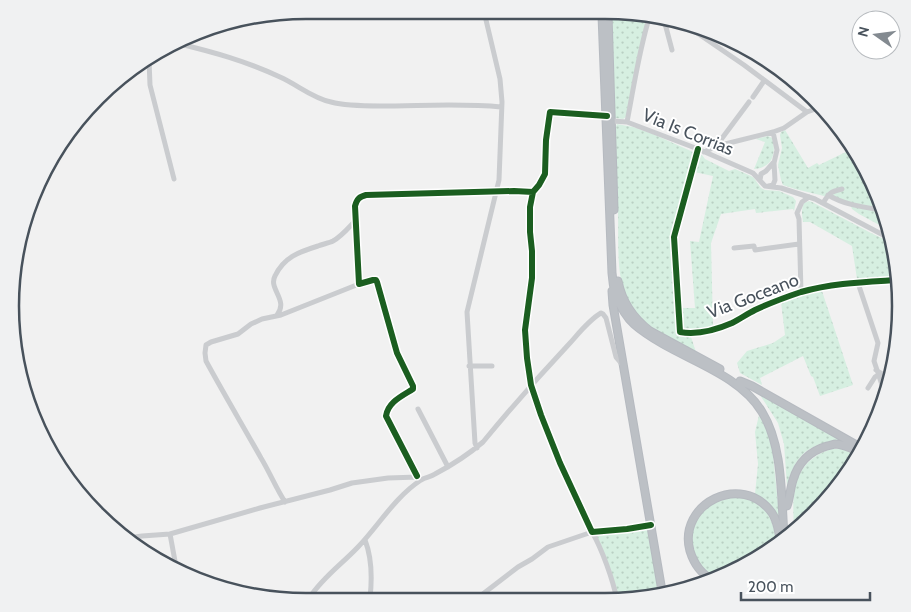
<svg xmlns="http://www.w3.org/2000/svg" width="911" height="612" font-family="Cabin,sans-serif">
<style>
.grass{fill:url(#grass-dots)}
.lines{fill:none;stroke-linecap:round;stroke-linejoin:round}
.highway-casing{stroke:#b6bac0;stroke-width:9}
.minor{stroke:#cacccf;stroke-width:5}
.highway{stroke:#bcc0c5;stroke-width:7}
.cycleway-casing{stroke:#fff;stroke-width:9}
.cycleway{stroke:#1b5e20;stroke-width:6}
.labels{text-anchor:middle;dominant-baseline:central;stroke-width:4;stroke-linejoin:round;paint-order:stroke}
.street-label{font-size:18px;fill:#48525c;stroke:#fff}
.rim{fill:none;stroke:#48525c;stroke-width:2.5}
</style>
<defs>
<pattern id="grass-dots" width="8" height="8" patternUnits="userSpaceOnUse" patternTransform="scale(1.25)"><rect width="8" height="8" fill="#d6efe1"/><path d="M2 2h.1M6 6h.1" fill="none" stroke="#b9cfc3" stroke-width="1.8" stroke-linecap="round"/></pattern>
</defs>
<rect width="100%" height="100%" fill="#f1f1f1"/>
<path class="grass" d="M611 15H641L646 23 626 117 623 119 615 118V114Z
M617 124 633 127 653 134 693 152 671 237 674 263 676 308H695L690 241 699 242 713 176 694 172 698 155H702L705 159 729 171 735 169 751 176 754 178 761 188 765 190 779 191 793 197 796 201 794 211 793 209 756 213 755 209 721 214 711 243 713 326 691 331V337L696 352C677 342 652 332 637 316 614 289 619 246 618 213 617 185 616 157 615 129Z
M785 130 808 168 817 163 819 165 850 150 878 192 885 228 859 214 852 209 849 202 795 189 783 185 781 180 778 165 782 148 780 135 781 132Z
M768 136 772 138C777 154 772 168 754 169L765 142 756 139Z
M809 201 812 202 871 233 888 241 895 276 857 279 852 246 810 222H803C802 214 801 210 804 203Z
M822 291 853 385 820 396 813 377 811 376 803 356 760 378 762 385 740 373 737 363 747 351 773 343 785 335 781 302 806 294Z
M760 395 763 396 850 445C840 445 827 444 817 446 799 451 791 470 787 486L784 444 778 423Z
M759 415 767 431 772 446 780 522 765 502 755 494 758 464 755 432Z
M831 449H842L855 454 815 515 794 529C792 494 792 462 831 449Z
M726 497C732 498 740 497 746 498 766 503 774 522 776 541L719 579C687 568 683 526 708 506 713 502 720 500 726 497Z
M649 527 660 591 618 599 596 535 597 533Z"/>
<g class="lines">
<g class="highway-casing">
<path id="highway" d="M602 15 612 273C613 280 613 289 616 295 620 306 626 317 634 324 643 332 653 338 663 344 696 363 742 378 762 412 783 446 781 496 784 535
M608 15 614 210
M618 281C622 302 633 318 650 331L720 369
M612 291 613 305 662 591
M740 381 752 386 860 447
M787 506C790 498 790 489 793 480 798 463 810 451 827 446 829 446 834 444 835 444 842 444 851 448 857 451
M713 580C701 574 694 564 690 551 677 504 742 471 772 513 777 520 778 529 780 538"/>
</g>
<path class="minor" d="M663 16 672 50
M681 22 744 65 807 112
M176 43C213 52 246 61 280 77 298 85 312 98 331 102 346 106 364 106 380 106 421 106 461 103 501 107
M170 46 163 52 149 60 150 85 174 179
M753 97 764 81
M607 116 550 112 546 140 545 174 539 185 533 192 530 207V232L532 251V278L525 330 527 358 531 385 541 415 560 463 592 532 627 529 651 525
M612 121 627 122 698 149 753 173 765 186 781 188 815 199 887 237
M627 122C634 86 639 50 650 15
M717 145 749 102
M698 149 674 237 680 332C697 335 716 330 732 323 740 319 747 314 755 310 770 303 786 297 801 292 832 283 864 282 896 280
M704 152 717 146 773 132 784 128 807 112 821 107
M760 180 761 174 766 171 773 163
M769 186 773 185 775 180 774 163 777 150 773 132
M828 195C845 205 862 207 882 210
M823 203C829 193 830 192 842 189
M734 248 754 246 755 250 799 244
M858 283 878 343 874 361 884 391
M801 292 799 219 797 213 802 202 809 197
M277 315C289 300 268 289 275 276 284 257 299 252 318 246 323 244 329 243 333 241 342 236 349 227 356 220
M469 366H492
M876 370 884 375 887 378
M868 388 875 377 878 375
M418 409 448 467
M477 448 475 443 467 312 499 180 502 102 500 79 486 20 485 13
M417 476 386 416C388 402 402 396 413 389V386L397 353 377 282 376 280H373L359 284 355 206C357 199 359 197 366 195L514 191 533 192
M285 502C276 488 270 473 261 458 243 426 224 394 206 361L205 353 206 345 211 342 238 334 251 324 262 319 281 315 359 284
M128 538 142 536 170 534
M365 540C372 558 372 580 370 598
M177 572 170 534 260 508 330 490 352 483 388 478 418 477
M310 597C323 577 342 564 358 547 379 525 395 497 421 480 426 477 431 477 435 474 452 465 469 454 483 442 511 408 540 375 570 343 579 333 589 320 601 313L603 314 606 318 616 357 622 364
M475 600 518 567 532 559 548 547 592 532C602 549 613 580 617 600"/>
<use href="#highway" class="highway"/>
<g class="cycleway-casing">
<path id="cycleway" d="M607 116 550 112 546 140 545 174 539 185 533 192 530 207V232L532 251V278L525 330 527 358 531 385 541 415 560 463 592 532 627 529 651 525
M698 149 674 237 680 332C697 335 716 330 732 323 740 319 747 314 755 310 770 303 786 297 801 292 832 283 864 282 896 280
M417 476 386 416C388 402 402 396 413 389V386L397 353 377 282 376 280H373L359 284 355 206C357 199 359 197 366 195L514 191 533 192"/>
</g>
<use href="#cycleway" class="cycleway"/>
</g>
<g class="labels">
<g class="street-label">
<text transform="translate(688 132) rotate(22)">Via Is Corrias</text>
<text transform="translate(753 296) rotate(-21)">Via Goceano</text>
</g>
</g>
<path d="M0 0H911V612H0ZM306 19H605A287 287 0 0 1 892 306V306A287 287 0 0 1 605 593H306A287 287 0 0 1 19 306V306A287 287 0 0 1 306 19Z" fill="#f0f1f2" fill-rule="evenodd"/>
<path class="rim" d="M306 19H605A287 287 0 0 1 892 306V306A287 287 0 0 1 605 593H306A287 287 0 0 1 19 306V306A287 287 0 0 1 306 19Z"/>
<g transform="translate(876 35) rotate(284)"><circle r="24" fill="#ffffff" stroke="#b6babe"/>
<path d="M0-4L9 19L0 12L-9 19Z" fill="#838a90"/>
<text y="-8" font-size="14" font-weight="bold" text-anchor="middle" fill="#48525c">N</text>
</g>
<path d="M741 592v8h129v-8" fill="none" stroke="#48525c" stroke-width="2.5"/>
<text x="748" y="592" font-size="15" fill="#48525c" stroke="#ffffff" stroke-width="4" paint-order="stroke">200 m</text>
</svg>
